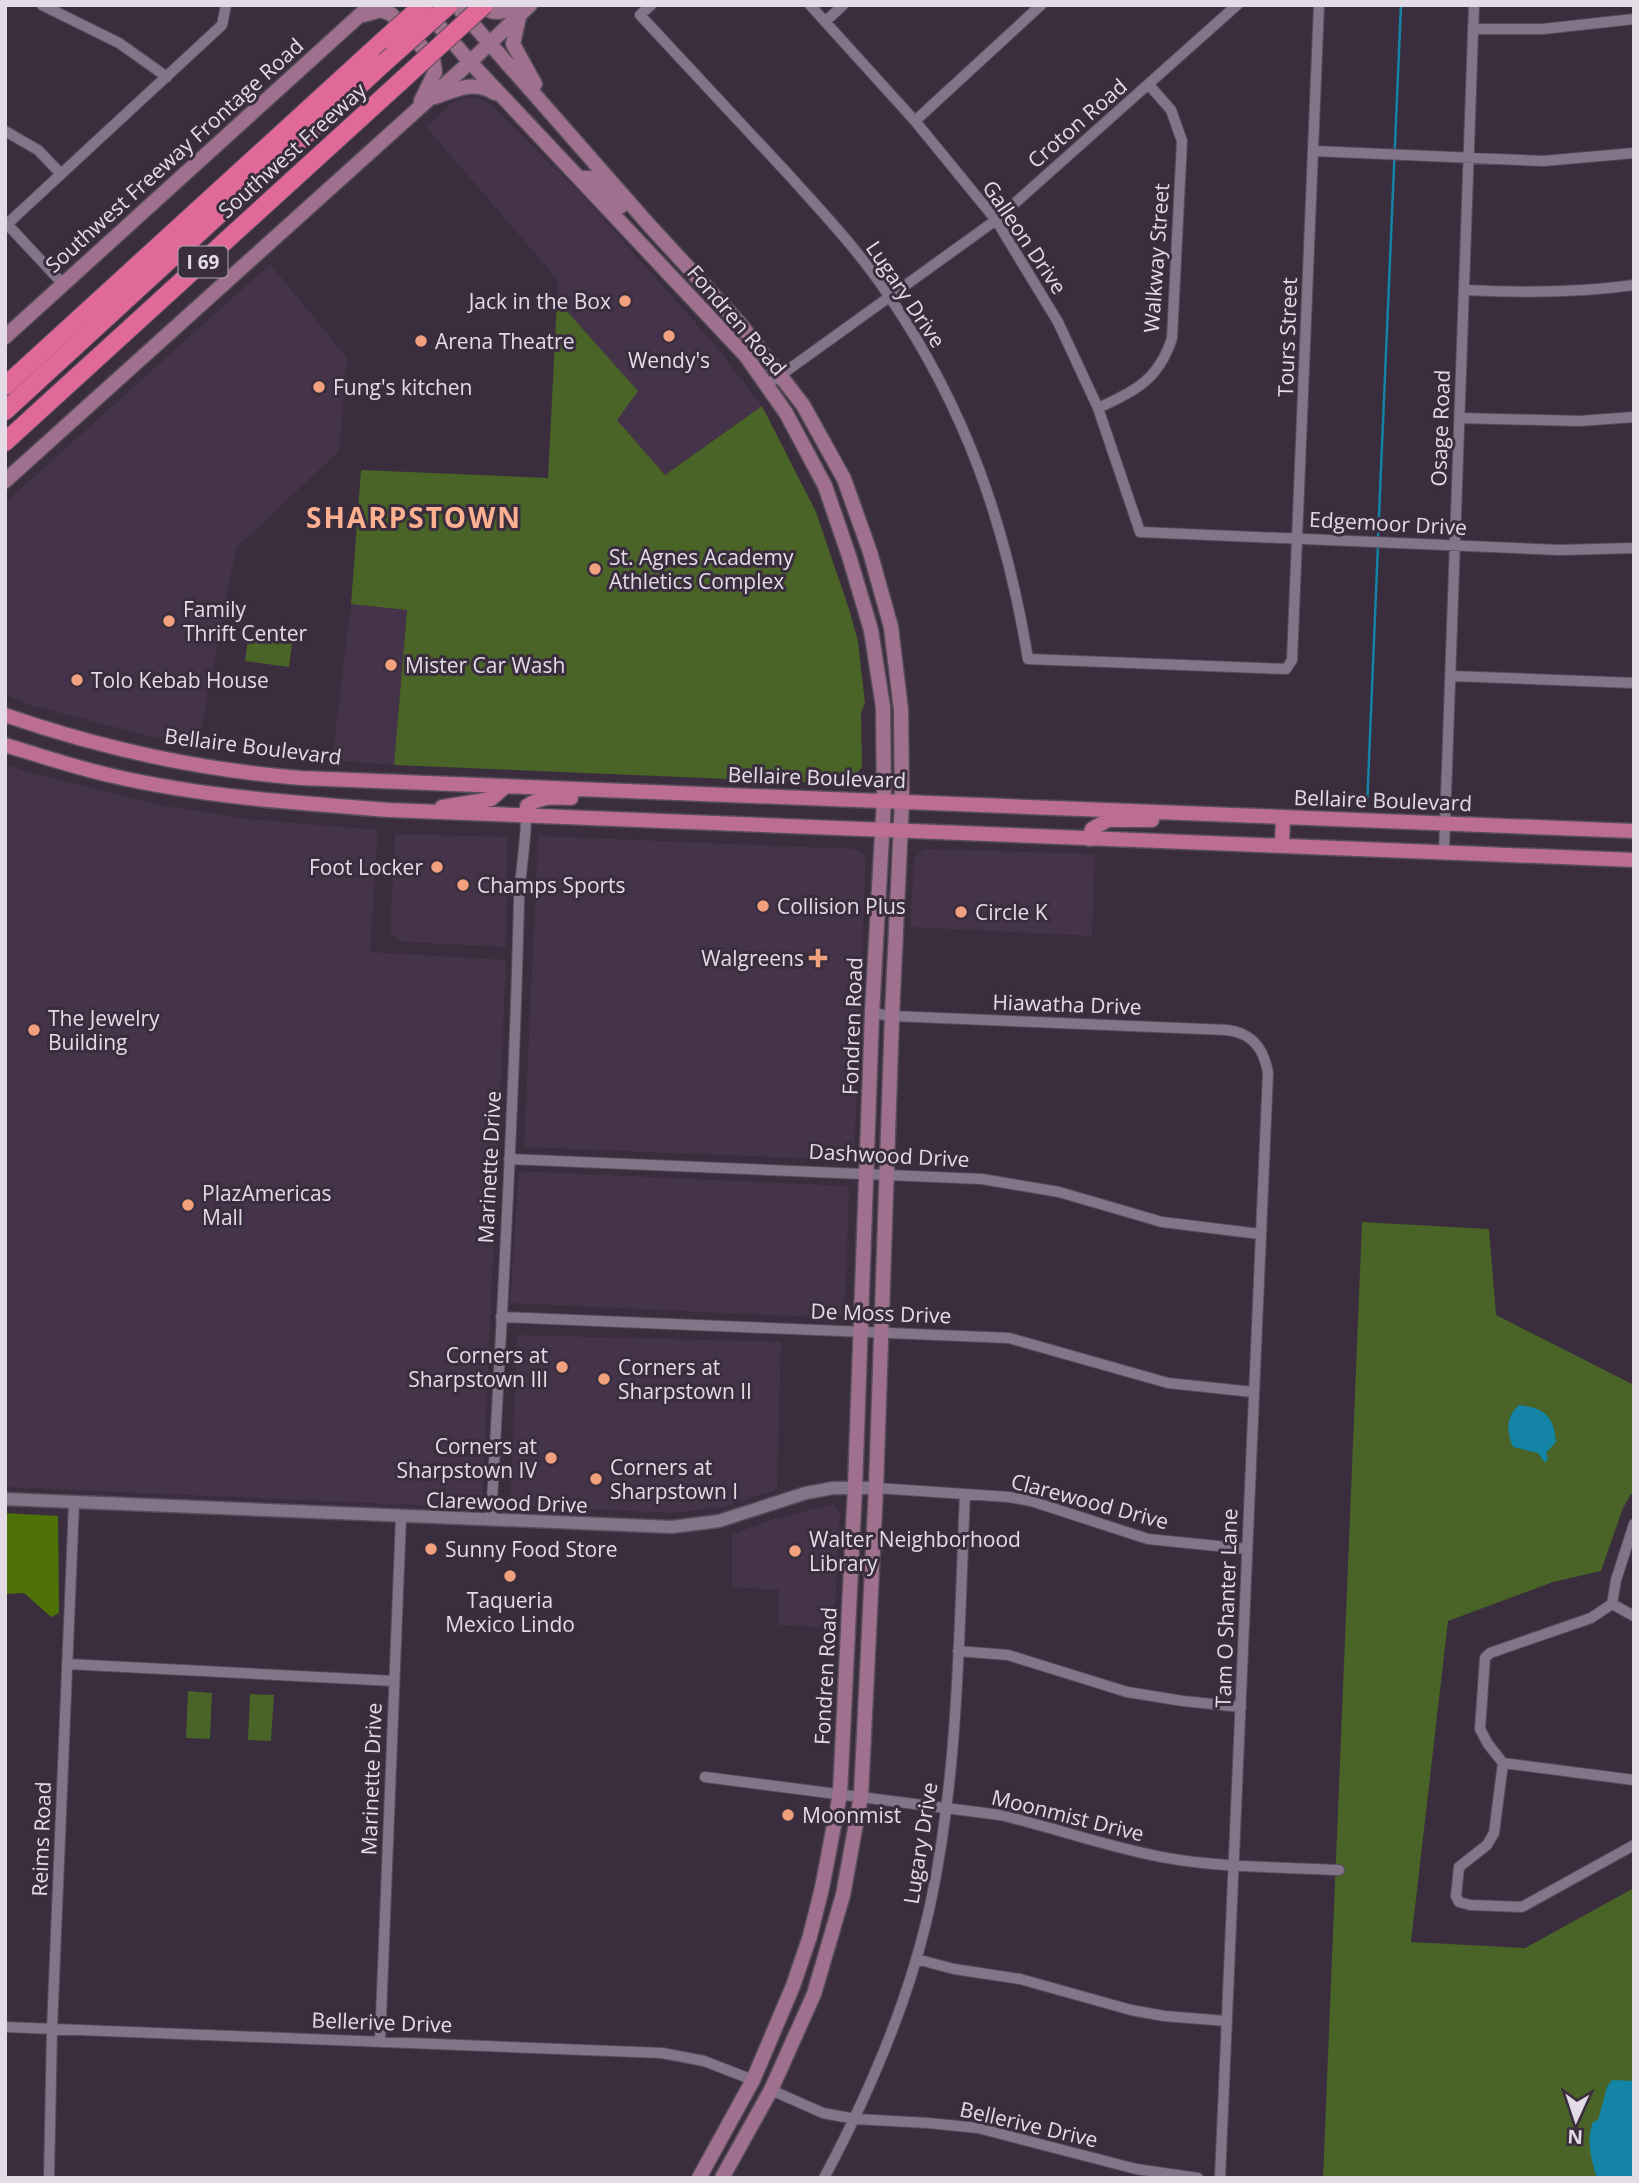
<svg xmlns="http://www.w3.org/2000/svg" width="1639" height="2183" font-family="'Open Sans',sans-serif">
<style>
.built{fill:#45334a}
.green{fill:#4a6326}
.forest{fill:#4e7207}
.water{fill:#1384a5}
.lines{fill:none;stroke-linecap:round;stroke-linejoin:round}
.stream{stroke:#1384a5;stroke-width:2.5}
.minor-casing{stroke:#574c5b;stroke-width:12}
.tertiary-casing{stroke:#574c5b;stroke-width:15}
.secondary-casing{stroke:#574c5b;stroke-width:17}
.primary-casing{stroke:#574c5b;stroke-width:17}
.motorway-casing{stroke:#574c5b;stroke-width:20}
.minor{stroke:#847489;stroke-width:10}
.tertiary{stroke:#847489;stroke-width:12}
.secondary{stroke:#a0718e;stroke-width:14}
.primary{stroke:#bb6d92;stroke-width:14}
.motorway{stroke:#e06998;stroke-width:18}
.motorway-bridge-casing{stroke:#574c5b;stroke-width:20;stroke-linecap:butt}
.motorway-bridge{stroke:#e06998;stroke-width:18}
.poi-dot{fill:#f1a17d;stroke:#3a2d3e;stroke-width:2.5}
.labels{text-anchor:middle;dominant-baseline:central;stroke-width:6;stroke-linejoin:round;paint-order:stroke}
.shield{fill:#3a2d3e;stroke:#b0a7b4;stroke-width:2}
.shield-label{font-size:19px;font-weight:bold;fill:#e3dbe6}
.street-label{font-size:21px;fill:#e3dbe6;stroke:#3a2d3e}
.poi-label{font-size:21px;fill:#e3dbe6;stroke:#3a2d3e;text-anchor:start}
.district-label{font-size:28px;font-weight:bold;letter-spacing:2px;fill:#fdb190;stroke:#3a2d3e}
</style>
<rect width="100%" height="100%" fill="#3a2d3e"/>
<path class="built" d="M473 97 488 102 581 194 711 340 762 406 665 475 617 420 637 391 557 300 558 280 426 127 455 100Z
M270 264 347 358 339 451 236 548 198 745 149 736 34 706 5 695V503Z
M351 604 407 610 394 765 332 760Z
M5 764 35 774 164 806 248 819 378 830 370 952 506 960 482 1508 5 1487Z
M395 834 507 837 506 947 404 942 390 934Z
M538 836 857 849 860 853 866 854 854 1157 850 1160 524 1147Z
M924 849 1095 854 1092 936 910 927 914 858Z
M519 1171 847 1186 849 1188 845 1312 836 1318 510 1303Z
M517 1335 781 1342 777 1489 723 1507 672 1513 510 1505Z
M832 1504 840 1513 834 1628 778 1625 779 1590 732 1587V1535L765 1522Z"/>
<path class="green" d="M557 300 638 391 617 420 665 475 762 406 816 512 849 609 858 641 865 703 861 713 862 767 848 784 394 765 407 610 351 604 361 470 548 478Z
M248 639 292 644 289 667 245 661Z
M1362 1222 1489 1229 1496 1315 1634 1385V1495L1631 1494 1623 1508 1601 1571 1553 1582 1448 1621 1411 1942 1525 1948 1634 1888V2178H1323Z
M188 1691 212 1693 210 1739 186 1738Z
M250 1694 274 1695 271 1741 248 1740Z"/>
<path class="forest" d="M5 1513 58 1516 59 1613 51 1617 24 1593 5 1594Z"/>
<path class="water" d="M1519 1405C1545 1408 1554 1416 1556 1442L1546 1453 1548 1458 1545 1463 1538 1453 1513 1447C1506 1431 1506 1417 1519 1405Z
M1612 2080 1634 2081V2178H1597C1591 2160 1586 2140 1593 2122L1598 2120 1607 2087Z"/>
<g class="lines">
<path class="stream" d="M1378 538 1401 5
M1367 807 1378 545"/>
<g class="minor-casing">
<path id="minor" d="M42 5 119 43 167 77
M651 5 640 15C689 68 739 121 788 174 823 213 860 252 889 296 966 409 1006 525 1028 659L1286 669 1292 660 1319 5
M810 5 915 121 996 220 1058 322 1098 408 1140 532 1560 550 1634 548
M825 22 843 5
M1474 29H1543L1634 19
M915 121 1041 5
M5 131 38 150 61 174
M1314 151 1543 161 1634 153
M7 224 63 284
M5 226 222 25 226 5
M1465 290C1522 293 1577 293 1634 285
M767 385 996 220 1237 5
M1098 408C1136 391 1159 379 1172 338L1182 141 1171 110 1149 85
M1460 418 1580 421 1634 417
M1451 676 1634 683
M1444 852 1474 5
M872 1013 892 1016 1227 1030C1253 1033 1264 1049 1268 1073L1220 2178
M509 1159 982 1179 1059 1192 1162 1222 1260 1234
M501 1317 1009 1338 1168 1383 1253 1392
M876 1488 1009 1497 1031 1501 1148 1539 1247 1549
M491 1520C502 1314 514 1107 519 900 520 872 526 845 526 816
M1612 1604 1616 1580 1634 1524
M1634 1616 1612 1604 1591 1618 1490 1653 1485 1658 1480 1729 1488 1744 1503 1763 1494 1833 1487 1845 1459 1867 1456 1896 1459 1902 1470 1905 1522 1907 1634 1845
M958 1651 1008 1655 1127 1692 1183 1701 1241 1707
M67 1664 394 1681
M1503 1763 1634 1780
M705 1777 1000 1815C1056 1828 1110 1848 1167 1858 1223 1868 1283 1867 1339 1870
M916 1959 954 1969 1020 1979 1131 2010 1164 2016 1226 2021
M5 2027 662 2053 704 2061 753 2080
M380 2042 401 1517
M771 2090 823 2113 855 2119 928 2123 978 2128 1136 2169 1198 2178
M49 2178 52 2029 74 1503
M824 2178C871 2090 912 1994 932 1896 959 1764 959 1628 965 1494"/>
</g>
<g class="tertiary-casing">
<path id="tertiary" d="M5 1499 672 1527 719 1521 806 1493 833 1488H876"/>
</g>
<g class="secondary-casing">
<path id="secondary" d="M456 5 650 226 741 325 803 405 844 479 870 552 891 627 901 710 902 801 892 1016 876 1488 861 1796 843 1895 814 1994 771 2090 722 2178
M483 5C494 18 507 10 521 5
M427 12 470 62 746 356 786 413 825 486 849 556 871 630 883 707 884 800 872 1013 855 1487 840 1794 822 1888 810 1936 793 1986 753 2080 699 2178
M363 15 381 10 391 14 433 59 435 72 421 101
M519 17 513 44 535 84
M435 97C457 89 474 80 495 93
M580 178H595L621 206
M5 337 371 5
M5 481 470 62 530 5"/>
</g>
<g class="primary-casing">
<path id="primary" d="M5 715C100 748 201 770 301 778L1634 831
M5 745C41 756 77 768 113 776 204 797 297 803 390 810L1634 860
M442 807 491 799 506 786
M526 816 527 806C541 796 555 797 571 798
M1089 839 1092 829 1108 820H1152
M1282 846 1283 817"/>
</g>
<g class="motorway-casing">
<path id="motorway" d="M5 386 385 39
M5 411 385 62
M5 442 401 81"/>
</g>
<use href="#minor" class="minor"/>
<use href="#tertiary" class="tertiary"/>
<use href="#secondary" class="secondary"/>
<use href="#primary" class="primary"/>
<use href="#motorway" class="motorway"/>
<g class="motorway-bridge-casing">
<path id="motorway-bridge" d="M385 39 423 5
M385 62 449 5
M401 81 484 5"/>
</g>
<use href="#motorway-bridge" class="motorway-bridge"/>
</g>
<g class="poi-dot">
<circle cx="625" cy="301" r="7"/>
<circle cx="669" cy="336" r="7"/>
<circle cx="421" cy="341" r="7"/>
<circle cx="319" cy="387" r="7"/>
<circle cx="595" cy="569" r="7"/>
<circle cx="169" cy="621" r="7"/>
<circle cx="391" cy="665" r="7"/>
<circle cx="77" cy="680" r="7"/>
<circle cx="437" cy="867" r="7"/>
<circle cx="463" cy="885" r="7"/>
<circle cx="763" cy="906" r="7"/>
<circle cx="961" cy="912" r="7"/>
<path d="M814.5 947.5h7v7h7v7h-7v7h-7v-7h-7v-7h7z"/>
<circle cx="34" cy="1030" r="7"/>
<circle cx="188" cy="1205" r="7"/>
<circle cx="562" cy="1367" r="7"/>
<circle cx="604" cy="1379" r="7"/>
<circle cx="551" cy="1458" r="7"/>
<circle cx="596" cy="1479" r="7"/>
<circle cx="431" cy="1549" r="7"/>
<circle cx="795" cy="1551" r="7"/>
<circle cx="510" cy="1576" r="7"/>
<circle cx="788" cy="1815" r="7"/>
</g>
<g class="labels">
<rect class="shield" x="178.5" y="246.5" width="49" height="31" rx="5"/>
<g class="shield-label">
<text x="203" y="262">I 69</text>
</g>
<g class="street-label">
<text transform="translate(1077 123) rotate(-41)">Croton Road</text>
<text transform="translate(292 150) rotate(-42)">Southwest Freeway</text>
<text transform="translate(174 155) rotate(-42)">Southwest Freeway Frontage Road</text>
<text transform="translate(1025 237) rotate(56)">Galleon Drive</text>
<text transform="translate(1156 258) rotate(-86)">Walkway Street</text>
<text transform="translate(906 294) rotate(56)">Lugary Drive</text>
<text transform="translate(737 320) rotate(49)">Fondren Road</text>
<text transform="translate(1287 337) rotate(-88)">Tours Street</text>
<text transform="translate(1440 428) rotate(-88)">Osage Road</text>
<text transform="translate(1388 523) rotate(3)">Edgemoor Drive</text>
<text transform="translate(253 746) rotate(7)">Bellaire Boulevard</text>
<text transform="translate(817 777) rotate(2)">Bellaire Boulevard</text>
<text transform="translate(1383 800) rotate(2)">Bellaire Boulevard</text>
<text transform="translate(1067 1004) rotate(2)">Hiawatha Drive</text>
<text transform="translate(852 1026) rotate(-88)">Fondren Road</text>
<text transform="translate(889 1155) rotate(3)">Dashwood Drive</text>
<text transform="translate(489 1167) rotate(-87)">Marinette Drive</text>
<text transform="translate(881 1313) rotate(2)">De Moss Drive</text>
<text transform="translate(1090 1501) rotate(15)">Clarewood Drive</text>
<text transform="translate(507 1502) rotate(2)">Clarewood Drive</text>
<text transform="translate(1226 1608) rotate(-88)">Tam O Shanter Lane</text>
<text transform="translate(825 1676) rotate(-87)">Fondren Road</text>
<text transform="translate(371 1779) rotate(-88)">Marinette Drive</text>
<text transform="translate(1068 1815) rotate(14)">Moonmist Drive</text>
<text transform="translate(41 1839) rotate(-88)">Reims Road</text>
<text transform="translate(920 1843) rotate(-81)">Lugary Drive</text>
<text transform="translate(382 2022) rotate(2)">Bellerive Drive</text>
<text transform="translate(1029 2124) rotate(13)">Bellerive Drive</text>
</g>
<g class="poi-label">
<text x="611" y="301" text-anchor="end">Jack in the Box</text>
<text x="435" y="341">Arena Theatre</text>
<text x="669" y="360" text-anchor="middle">Wendy's</text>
<text x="333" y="387">Fung's kitchen</text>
<text x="609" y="557">St. Agnes Academy<tspan x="609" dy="24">Athletics Complex</tspan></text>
<text x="183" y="609">Family<tspan x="183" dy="24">Thrift Center</tspan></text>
<text x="405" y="665">Mister Car Wash</text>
<text x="91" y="680">Tolo Kebab House</text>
<text x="423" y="867" text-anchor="end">Foot Locker</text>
<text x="477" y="885">Champs Sports</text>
<text x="777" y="906">Collision Plus</text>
<text x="975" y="912">Circle K</text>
<text x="804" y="958" text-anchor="end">Walgreens</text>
<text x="48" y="1018">The Jewelry<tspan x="48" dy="24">Building</tspan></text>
<text x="202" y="1193">PlazAmericas<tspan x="202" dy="24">Mall</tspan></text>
<text x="548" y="1355" text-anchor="end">Corners at<tspan x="548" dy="24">Sharpstown III</tspan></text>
<text x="618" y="1367">Corners at<tspan x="618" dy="24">Sharpstown II</tspan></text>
<text x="537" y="1446" text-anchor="end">Corners at<tspan x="537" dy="24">Sharpstown IV</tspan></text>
<text x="610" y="1467">Corners at<tspan x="610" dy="24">Sharpstown I</tspan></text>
<text x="809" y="1539">Walter Neighborhood<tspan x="809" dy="24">Library</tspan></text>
<text x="445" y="1549">Sunny Food Store</text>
<text x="510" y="1600" text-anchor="middle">Taqueria<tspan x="510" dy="24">Mexico Lindo</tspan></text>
<text x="802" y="1815">Moonmist</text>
</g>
<g class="district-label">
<text x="414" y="517">SHARPSTOWN</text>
</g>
</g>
<rect width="1639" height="2183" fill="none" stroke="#e3dbe6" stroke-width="14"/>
<g transform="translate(1576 2120) rotate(183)" stroke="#3a2d3e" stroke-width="5" paint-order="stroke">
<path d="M0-5L12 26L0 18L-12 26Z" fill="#e3dbe6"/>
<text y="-10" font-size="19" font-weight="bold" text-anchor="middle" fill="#e3dbe6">N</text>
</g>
</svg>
